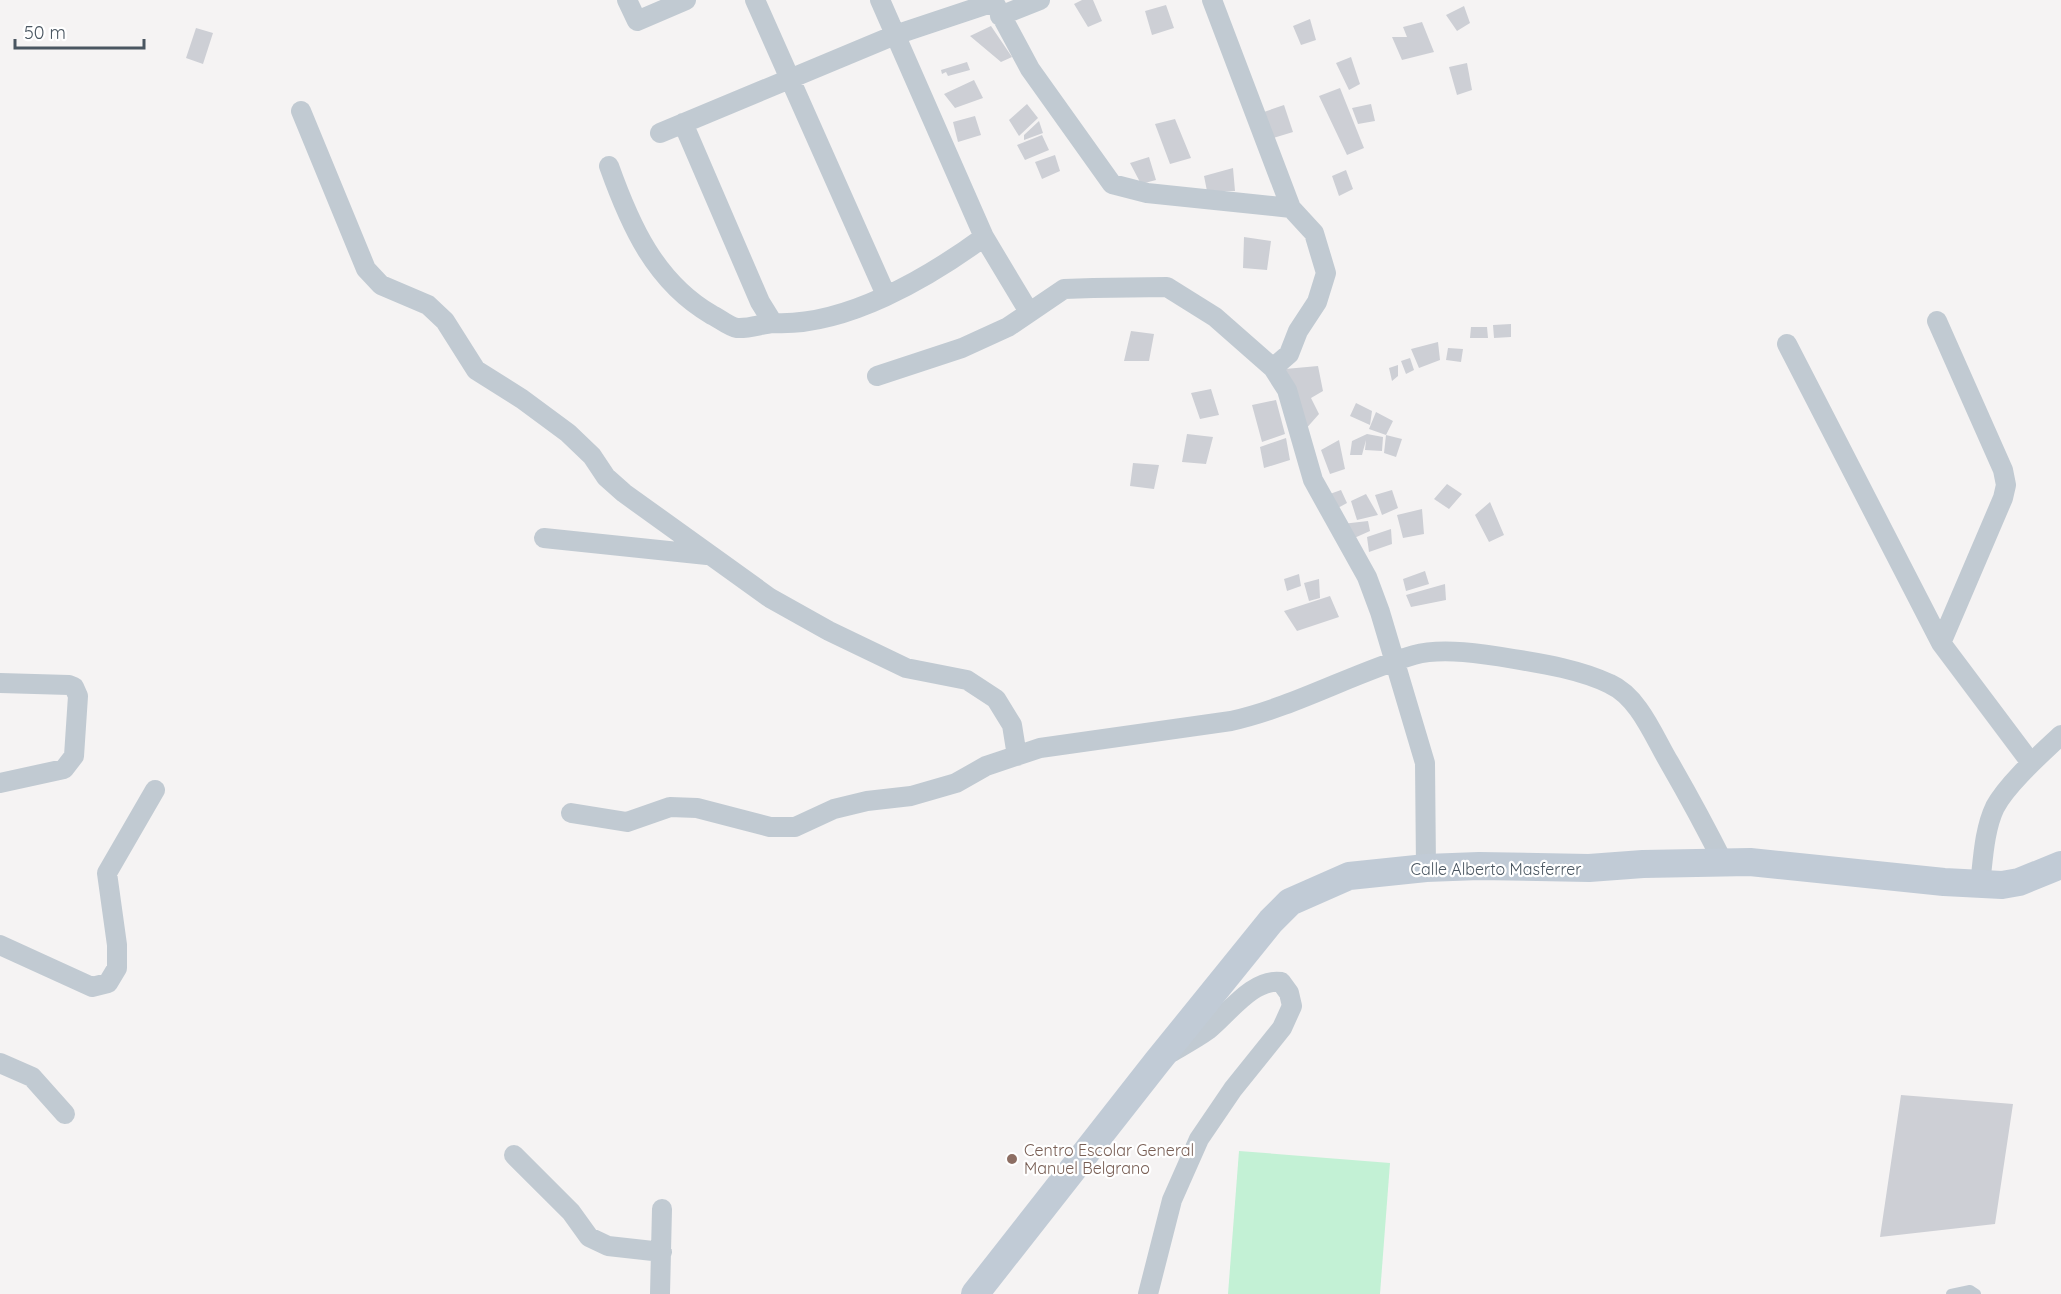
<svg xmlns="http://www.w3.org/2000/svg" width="2061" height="1294" font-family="Quicksand,sans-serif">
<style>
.green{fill:#c3f1d5}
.building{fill:#cdcfd5}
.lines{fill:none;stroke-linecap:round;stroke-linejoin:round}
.service{stroke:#c1cad2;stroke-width:10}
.minor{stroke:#c1cad2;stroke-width:20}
.secondary{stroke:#c1cbd6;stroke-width:28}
.education-dot{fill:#8d6e63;stroke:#fff;stroke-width:2}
.labels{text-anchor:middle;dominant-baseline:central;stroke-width:4.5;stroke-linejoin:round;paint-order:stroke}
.street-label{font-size:16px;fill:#4a5661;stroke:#fff}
.education-label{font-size:16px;fill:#785e54;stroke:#fff;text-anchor:start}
</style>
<rect width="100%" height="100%" fill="#f5f3f3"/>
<path class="green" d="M1239 1151 1390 1163 1380 1294H1228Z"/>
<path class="building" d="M1082 0H1093L1102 21 1088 27 1074 4Z
M1166 5 1174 28 1152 35 1145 11Z
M1464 6 1470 23 1457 31 1446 15Z
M1310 19 1316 40 1301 45 1293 26Z
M1422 22 1434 52 1402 60 1392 37H1407L1403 27Z
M991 26 1012 57 1001 62 970 36Z
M196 28 213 33 203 64 186 58Z
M1351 57 1360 84 1349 90 1336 63Z
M967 62 970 70 948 76 946 72 942 74 941 70Z
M1467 63 1472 90 1457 95 1449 67Z
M974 80 983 98 955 108 944 94Z
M1340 88 1364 148 1347 155 1319 96Z
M1027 104 1038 118 1019 136 1009 120Z
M1371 104 1375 121 1358 124 1352 108Z
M1284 105 1293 132 1270 139 1261 113Z
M975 116 981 135 958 142 953 122Z
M1175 119 1191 158 1170 164 1155 124Z
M1039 121 1043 133 1024 140V135Z
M1042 135 1049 150 1025 160 1017 145Z
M1055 155 1060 171 1042 179 1035 162Z
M1149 157 1156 180 1141 184 1130 163Z
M1233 168 1235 191H1207L1204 176Z
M1346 170 1353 189 1339 196 1332 176Z
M1244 237 1271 241 1267 270 1243 268Z
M1511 324V337L1494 338 1493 325Z
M1471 327H1487L1488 338H1470Z
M1131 331 1154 334 1149 361H1124Z
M1438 342 1440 360 1419 368 1411 349Z
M1448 348 1463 349 1461 362 1446 360Z
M1410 358 1414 370 1406 374 1401 361Z
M1398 365V376L1392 381 1389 368Z
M1318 366 1323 391 1311 398 1319 414 1304 431 1285 369Z
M1211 389 1219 415 1200 419 1191 393Z
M1276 400 1285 434 1262 442 1252 405Z
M1356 403 1372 411 1370 425 1350 416Z
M1376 412 1393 421 1386 435 1369 429Z
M1187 434 1213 437 1206 464 1182 462Z
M1367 434 1383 437 1382 451 1365 450 1366 440 1362 455H1350L1352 441Z
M1386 435 1402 439 1396 457 1384 453Z
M1286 438 1290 460 1264 468 1260 447Z
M1339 440 1345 469 1330 474 1321 450Z
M1133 463 1159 465 1154 489 1130 486Z
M1447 484 1462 494 1449 509 1434 499Z
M1341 490 1347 503 1336 509 1327 495Z
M1392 490 1398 508 1382 515 1375 495Z
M1366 494 1378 515 1357 520 1351 501Z
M1490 502 1504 535 1489 542 1475 515Z
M1422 509 1424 534 1403 538 1397 515Z
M1368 521 1370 531 1352 539 1342 524Z
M1391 529 1392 544 1369 552 1367 537Z
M1425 571 1429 584 1406 591 1403 579Z
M1299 574 1301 586 1287 591 1284 579Z
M1319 579 1320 598 1309 601 1304 583Z
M1445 584 1446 600 1411 607 1406 595Z
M1330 596 1339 617 1297 631 1284 611Z
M1901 1095 2013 1104 1995 1224 1880 1237Z"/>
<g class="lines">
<path class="service" d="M1951 1294 1970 1290 1976 1294"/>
<path class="minor" d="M627 0 637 21 686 0
M755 0 886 295
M880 0 984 237 1029 312
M1212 0 1291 208
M1000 16 1040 0
M301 111 366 269 381 285 428 305 445 321 476 370 522 399 568 433 592 456 606 477 624 493 770 598 829 631 906 668 967 680 996 699 1012 725 1017 756
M683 123 760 302 773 323C845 327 928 278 984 237
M660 133 895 35 994 2 1030 69 1112 184 1147 193 1291 208 1314 233 1326 273 1317 302 1298 331 1289 354 1273 368
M609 166C630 225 655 282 712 315 719 318 729 327 737 328 748 329 762 324 773 323
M1937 321 2003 470 2006 485 2003 498 1941 643
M1787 344 1941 643 2031 763
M877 376 962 348 1008 327 1064 289 1093 288 1167 287 1215 317 1273 368 1287 390 1313 480 1367 577 1380 612 1425 763 1426 868
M544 538 707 555
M0 683 69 685 74 687 78 696 74 756 64 769 0 783
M571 813 627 822 670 807 697 808 770 827H795L834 809 867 801 911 796 956 783 986 766 1040 748 1231 721C1294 707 1353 673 1414 655 1442 647 1485 654 1514 659 1545 664 1581 670 1610 684 1639 697 1654 737 1669 762 1688 795 1706 828 1723 862
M1980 885C1983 860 1984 830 1995 807 2007 784 2042 753 2061 735
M0 945 92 987 108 983 117 968V945L107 873 155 790
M0 1063 32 1077 65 1114
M514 1155 571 1212 589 1237 608 1246 662 1252
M660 1294 662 1209
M1148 1294 1172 1200 1199 1139 1233 1089 1282 1028 1292 1006 1289 993 1281 982C1253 978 1229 1013 1208 1030 1197 1038 1184 1045 1172 1052"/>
<path class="secondary" d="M975 1294 1157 1062 1271 921 1290 902 1349 876 1426 868 1479 866 1589 868 1643 864 1750 862 1944 882 2002 885 2019 882 2061 865"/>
</g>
<circle class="education-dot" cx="1012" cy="1159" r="6"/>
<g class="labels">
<g class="street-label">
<text x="1496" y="869">Calle Alberto Masferrer</text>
</g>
<g class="education-label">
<text x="1024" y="1150">Centro Escolar General<tspan x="1024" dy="18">Manuel Belgrano</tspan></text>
</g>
</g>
<path d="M15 39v9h129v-9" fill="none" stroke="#4a5661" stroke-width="3"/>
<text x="24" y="39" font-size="18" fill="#4a5661" stroke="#ffffff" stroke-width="4.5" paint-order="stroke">50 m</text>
</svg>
